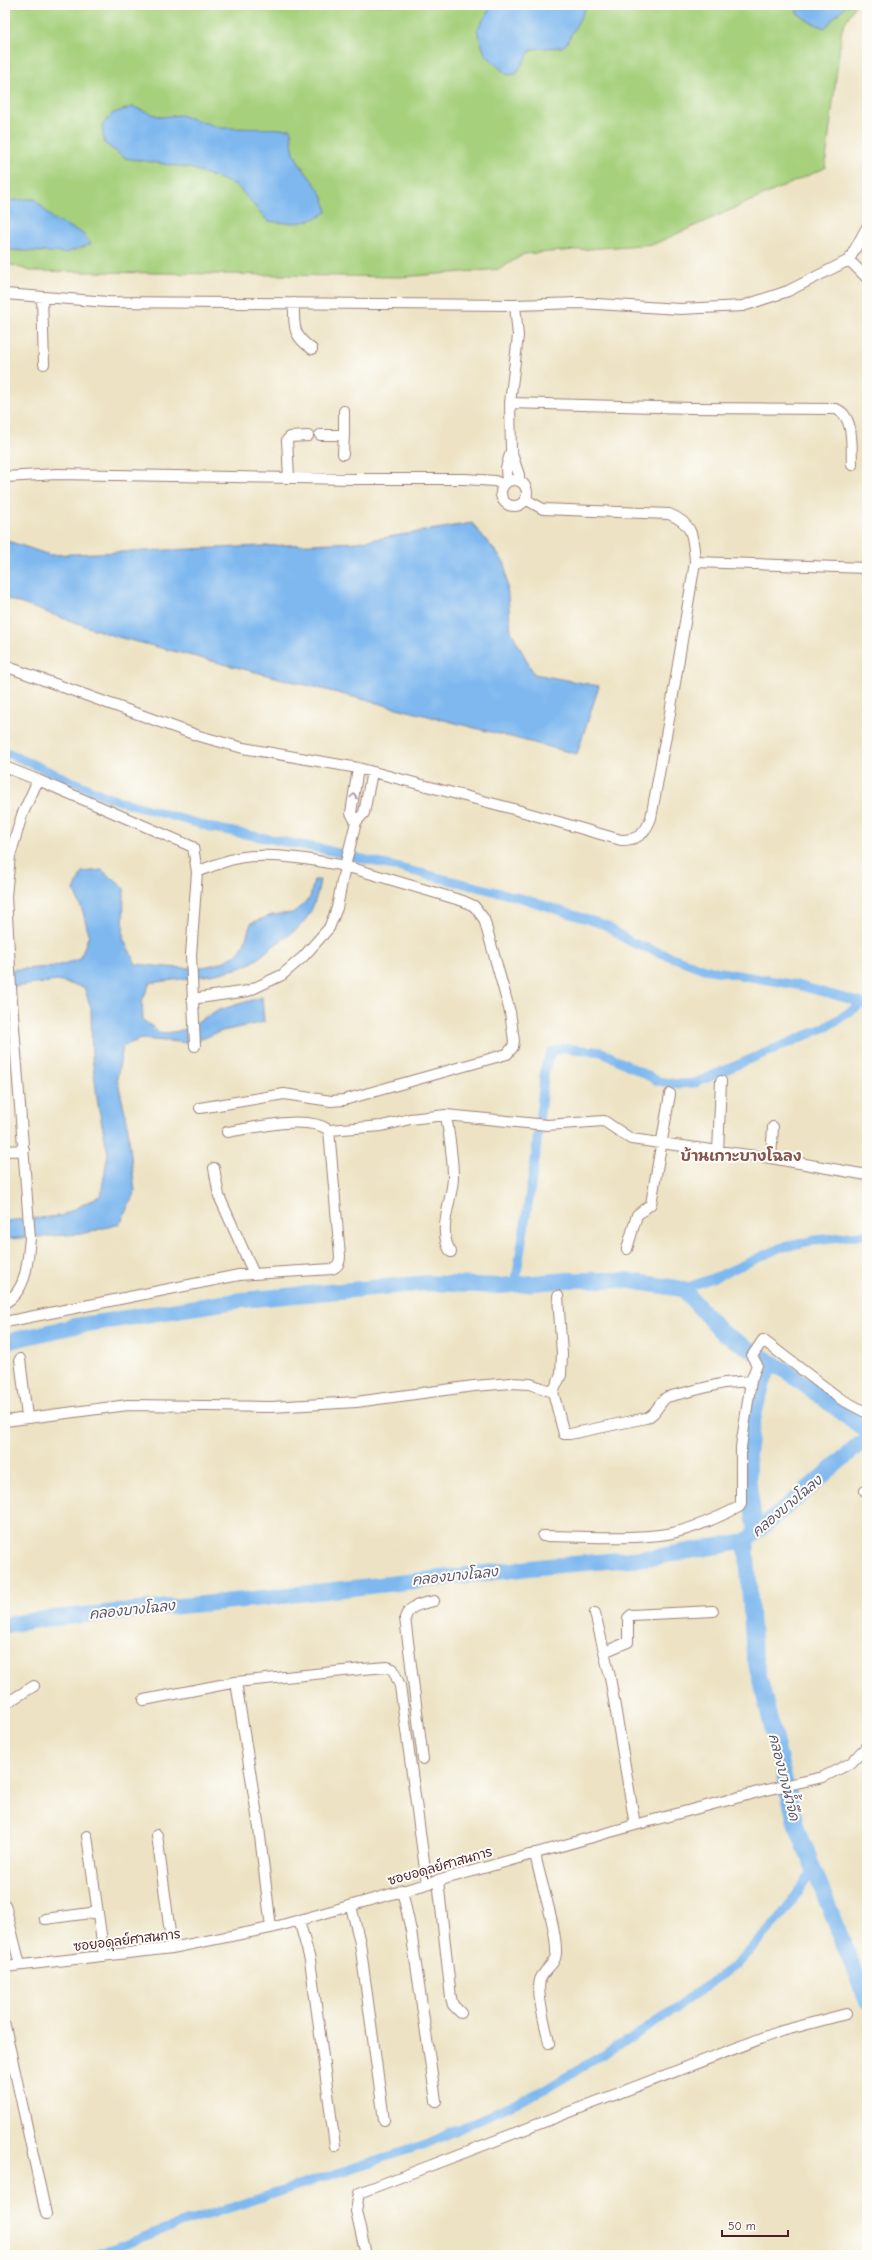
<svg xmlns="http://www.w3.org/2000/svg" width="872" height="2260" font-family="'Comic Neue','Playpen Sans Thai',sans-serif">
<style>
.green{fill:#a6d07c;stroke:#787854}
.water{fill:#7eb8ef;stroke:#646c8d}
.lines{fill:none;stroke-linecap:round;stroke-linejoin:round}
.canal{stroke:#7eb8ef;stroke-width:9}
.river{stroke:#7eb8ef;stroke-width:16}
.street-casing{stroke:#9c8178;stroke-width:12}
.street{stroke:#fff;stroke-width:10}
.oneway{stroke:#ae9aa0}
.labels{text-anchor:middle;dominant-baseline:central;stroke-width:4;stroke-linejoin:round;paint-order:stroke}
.street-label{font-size:13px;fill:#4a1f2b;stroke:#fdfcf7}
.water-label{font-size:14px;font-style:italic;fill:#5c5570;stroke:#fdfcf7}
.quarter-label{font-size:15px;font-weight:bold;fill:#84544e;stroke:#fdfcf7}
</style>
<rect width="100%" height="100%" fill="#fdfcf7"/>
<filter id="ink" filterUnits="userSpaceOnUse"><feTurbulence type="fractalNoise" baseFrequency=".025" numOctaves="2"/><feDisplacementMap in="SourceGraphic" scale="8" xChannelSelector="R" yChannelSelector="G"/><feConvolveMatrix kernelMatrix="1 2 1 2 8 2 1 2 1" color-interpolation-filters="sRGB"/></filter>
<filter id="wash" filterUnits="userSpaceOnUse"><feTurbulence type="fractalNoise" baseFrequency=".012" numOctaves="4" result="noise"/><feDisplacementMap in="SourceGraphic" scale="16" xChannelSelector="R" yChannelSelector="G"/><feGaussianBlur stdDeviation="0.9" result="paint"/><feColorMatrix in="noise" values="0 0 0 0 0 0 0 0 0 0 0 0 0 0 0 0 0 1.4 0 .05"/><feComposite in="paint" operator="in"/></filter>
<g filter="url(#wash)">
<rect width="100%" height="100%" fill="#ede3c4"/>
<path class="green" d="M5 5H855L842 28 825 168 654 244 524 254 500 269 401 277 31 271 5 263Z"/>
<path class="water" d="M492 5H587L567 43 562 47 532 49 516 74 507 75 485 54 477 30Z
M797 5H846L825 28 810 22 797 13Z
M133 107 161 117 180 115 222 128 291 129C292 139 292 148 296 157 306 178 324 187 327 212 308 225 289 224 268 221L236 185 190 168 125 158 104 143 102 125 113 113Z
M26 199H35L53 219 82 233 91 244 66 253 5 250V201Z
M472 523 505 563 511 631 534 674 599 686 577 754 114 636 5 598V540L50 555 358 542Z
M102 870 124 888 123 938 136 964C168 967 213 975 239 952 245 946 248 931 251 923L272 915 293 913 310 898 314 880H320C314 916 303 927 273 946 266 951 259 959 251 963 221 977 183 978 150 983L142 1001 143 1020 162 1034 183 1030 216 1011 262 997 264 1022 222 1031 191 1043 141 1039 123 1046 117 1078 127 1121 135 1191 120 1224 81 1234 5 1239V1221L61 1216 101 1195 108 1153 98 1105 92 1056 91 1008 84 987 57 981 5 988V970L53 967 80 959 89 935 83 912 74 891 82 872Z"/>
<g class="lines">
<path class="canal" d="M5 752 110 798 213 828 327 850 521 898 605 925 631 942 704 969 797 985 867 1004
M515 1285 535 1161 545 1068 551 1052 564 1048 602 1052 658 1081 678 1084 695 1083 828 1026 863 1003
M683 1289 718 1276 780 1248 815 1240 867 1234
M95 2255 159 2231 426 2144 544 2090 646 2029 737 1964 781 1917 814 1869"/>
<path class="river" d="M5 1342 75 1326 242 1300 427 1283 500 1286 568 1280H624L683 1289 721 1332 786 1371 867 1431
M756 1532C752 1506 745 1472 749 1446 752 1418 760 1388 771 1362
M746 1541 754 1655 796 1825 867 2002
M5 1625 43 1619 254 1599 549 1566 655 1557 746 1541 867 1438"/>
</g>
</g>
<g filter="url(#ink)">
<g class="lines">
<g class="street-casing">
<path id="street" d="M849 260 867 227
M5 294 108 302 515 305 580 303 680 309 743 306 788 291 849 260 867 278
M42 297 44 364
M294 303C294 326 292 335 312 349
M515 305 518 336 510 403 511 451 519 475V481
M510 403 692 408 836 409C855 416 851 448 852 465
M344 411V435
M320 435H344L343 454
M5 477 57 474 355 479H465L495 481 504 485
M289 477 287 440 290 437 308 436
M501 493a13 13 0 1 1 26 0a13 13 0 1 1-26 0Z
M507 482 506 468 511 451
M695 562 867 568
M5 666 199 736 243 748 358 768 510 808 621 840C638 840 645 834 651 818L669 719 695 562C693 537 694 524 669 514L543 509 525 499
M5 767 38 780
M356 822 351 813 358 768
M197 872C212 866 228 859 244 857 276 853 314 860 345 866L356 822 364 813 372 772
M192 999 248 991 282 975 303 957 329 928 337 908 345 866 463 901 474 906 484 919 510 1012 514 1041 513 1047 507 1054 344 1100 331 1101 284 1094 200 1108
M446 1115C449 1136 453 1156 453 1177 453 1199 436 1231 451 1252
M227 1132C254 1128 306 1114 329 1130L382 1126 410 1119 446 1115 547 1125 604 1121 631 1139 771 1158 867 1175
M5 1151 24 1150
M718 1152 721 1081
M771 1158 773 1127
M214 1168 219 1196 254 1274
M627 1249 637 1215 651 1204 670 1094
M5 1303C28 1289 27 1263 30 1238L11 988 6 896 10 856 22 815 38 780 193 847 197 872 191 955 195 1046
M5 1322 239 1275 332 1269C338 1266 340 1263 340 1256L329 1130
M20 1359 27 1417
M553 1392 561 1375 562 1354 558 1296
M5 1421 128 1405 271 1407 356 1402 474 1386 511 1383 530 1384 553 1392 564 1434H570L646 1418C657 1414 658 1403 667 1397L724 1383 751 1381 757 1365 752 1356 763 1340 839 1398 867 1413
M865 1491 867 1492
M543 1536C584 1536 626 1540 667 1534 691 1530 717 1518 739 1507L741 1504V1447L751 1381
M595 1613 610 1677 635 1825
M604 1652 628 1642V1618L631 1615 713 1611
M236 1682 259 1828 271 1928
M144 1700 236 1682 363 1669 387 1667 393 1669 400 1686 427 1883
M5 1704 34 1686
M423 1759 405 1618C409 1605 422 1604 434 1601
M157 1835 172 1948
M87 1836 104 1956
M535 1853C540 1882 557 1927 556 1954 555 1965 543 1970 540 1980 536 1994 546 2027 549 2043
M438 1880 451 1998 453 2005 461 2013
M402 1890 411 1931 436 2101
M5 1905 20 1965
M351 1906 360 1943 384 2120
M45 1919 98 1912
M299 1920 310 1960 335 2146
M5 1967 172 1948 275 1927 635 1825 758 1792 823 1777 851 1763 867 1746
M5 2026 46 2214
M366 2255 356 2211 359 2193 778 2032 846 2014"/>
</g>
<use href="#street" class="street"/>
</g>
<defs><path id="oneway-chevron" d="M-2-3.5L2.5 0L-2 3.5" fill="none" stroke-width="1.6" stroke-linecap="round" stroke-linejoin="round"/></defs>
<use class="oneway" href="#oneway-chevron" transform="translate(354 796) rotate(-80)"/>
</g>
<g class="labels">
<g class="street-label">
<text transform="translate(440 1866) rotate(-16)">ซอยอดุลย์ศาสนการ</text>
<text transform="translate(127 1940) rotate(-7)">ซอยอดุลย์ศาสนการ</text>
</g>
<g class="water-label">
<text transform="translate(787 1506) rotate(-40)">คลองบางโฉลง</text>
<text transform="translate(455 1576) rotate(-6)">คลองบางโฉลง</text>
<text transform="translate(132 1610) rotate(-6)">คลองบางโฉลง</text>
<text transform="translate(784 1777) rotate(76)">คลองบางน้ำจืด</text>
</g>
<g class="quarter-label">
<text x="741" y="1156">บ้านเกาะบางโฉลง</text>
</g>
</g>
<rect width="872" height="2260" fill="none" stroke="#fdfcf7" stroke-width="20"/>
<path d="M722 2230v6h66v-6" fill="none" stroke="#4a1f2b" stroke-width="2"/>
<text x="728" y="2230" font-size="12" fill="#4a1f2b" stroke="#fdfcf7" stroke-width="3" paint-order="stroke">50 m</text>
</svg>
